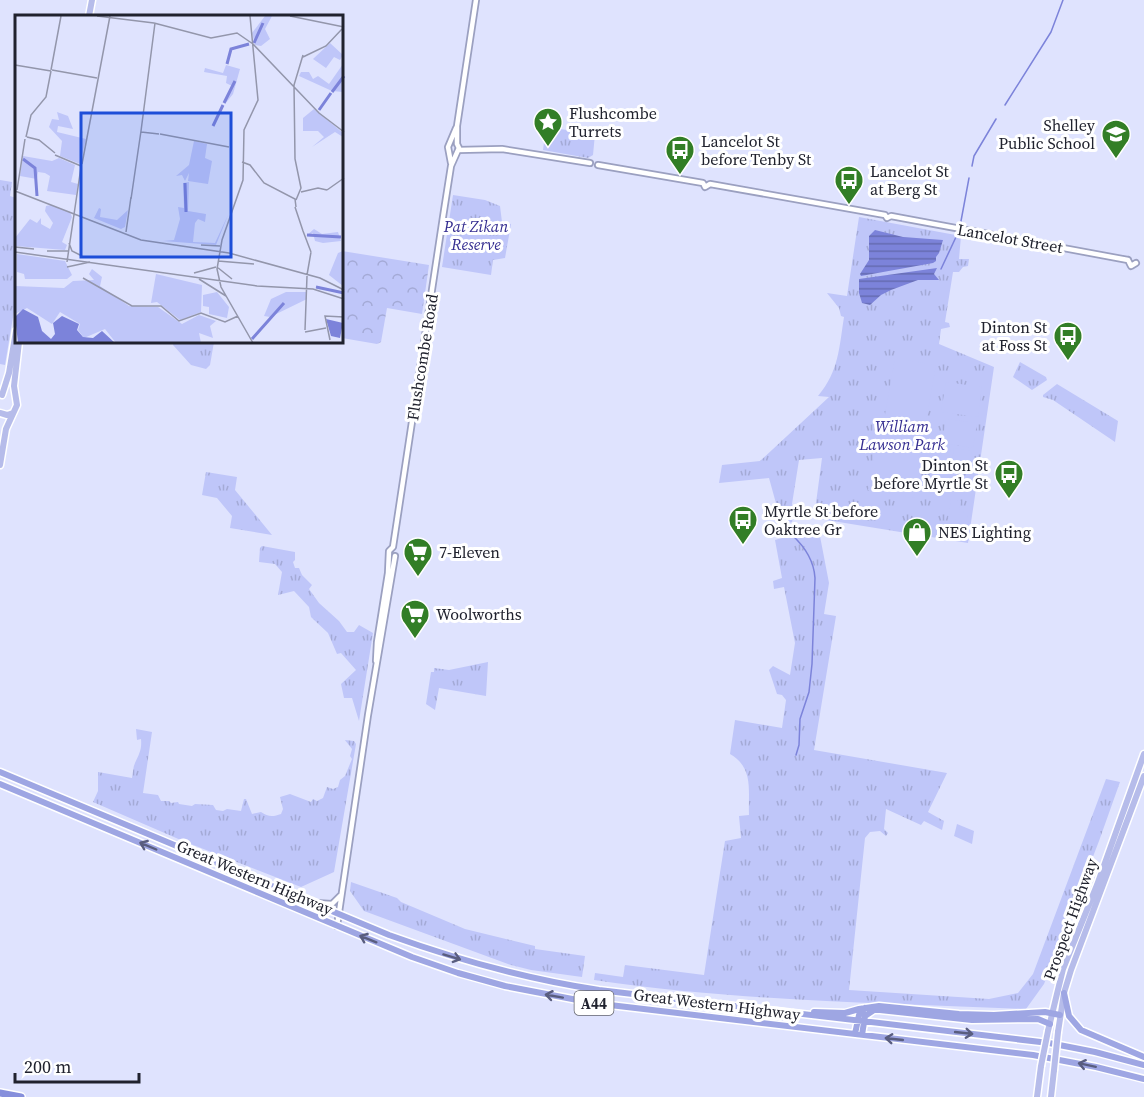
<svg xmlns="http://www.w3.org/2000/svg" width="1144" height="1097" font-family="'Source Serif 4',serif">
<style>
.forest{fill:url(#forest-crowns)}
.park{fill:url(#park-tufts)}
.garden{fill:#bfc6f9}
.water{fill:url(#water-rules)}
.lines{fill:none;stroke-linecap:round;stroke-linejoin:round}
.stream{stroke:#7c83da;stroke-width:1.5}
.tertiary-casing{stroke:#9ba0c0;stroke-width:8}
.primary-casing{stroke:#fff;stroke-width:9}
.trunk-casing{stroke:#fff;stroke-width:9}
.motorway-casing{stroke:#fff;stroke-width:10}
.tertiary{stroke:#fff;stroke-width:4.5}
.primary{stroke:#b6bcea;stroke-width:6}
.trunk{stroke:#9ea6e3;stroke-width:6}
.motorway{stroke:#868fdc;stroke-width:7}
.primary-bridge-casing{stroke:#fff;stroke-width:9;stroke-linecap:butt}
.primary-bridge{stroke:#b6bcea;stroke-width:6}
.oneway{stroke:#595d7f}
.labels{text-anchor:middle;dominant-baseline:central;stroke-width:6;stroke-linejoin:round;paint-order:stroke}
.shield{fill:#fff;stroke:#63646d;stroke-width:1.5}
.shield-label{font-size:15px;font-weight:bold;fill:#20222e}
.poi-label{font-size:16px;fill:#20222e;stroke:#fff;text-anchor:start}
.park-label{font-size:16px;font-style:italic;fill:#332c90;stroke:#fff}
.street-label{font-size:16px;fill:#20222e;stroke:#fff}
.inset-river{fill:none;stroke:#7c83da;stroke-width:3}
.inset-road{fill:none;stroke:#9396ab;stroke-width:1.5}
.view{fill:#1d4ed8;fill-opacity:0.15;stroke:#1d4ed8;stroke-width:3}
.inset-edge{fill:none;stroke:#20222e;stroke-width:3}
</style>
<defs>
<pattern id="forest-crowns" width="20" height="18" patternUnits="userSpaceOnUse" patternTransform="scale(1.5)"><rect width="20" height="18" fill="#bfc6f9"/><path d="M2 6a3 3 0 1 1 6 0M12 15a3 3 0 1 1 6 0" fill="none" stroke="#a4aad6"/></pattern>
<pattern id="park-tufts" width="24" height="20" patternUnits="userSpaceOnUse" patternTransform="scale(1.5)"><rect width="24" height="20" fill="#bfc6f9"/><path d="M3 7l-1-3M5 7V3M7 7l1-3M15 17l-1-3M17 17v-4M19 17l1-3" fill="none" stroke="#a4aad6"/></pattern>
<pattern id="water-rules" width="6" height="5" patternUnits="userSpaceOnUse" patternTransform="scale(1.5)"><rect width="6" height="5" fill="#7c83da"/><path d="M0 2.5h6" fill="none" stroke="#656bb1"/></pattern>
</defs>
<rect width="100%" height="100%" fill="#dfe3fe"/>
<path class="forest" d="M342 251 429 265 422 314 387 308 381 342 377 344 342 338Z"/>
<path class="park" d="M546 127 595 134 593 155 588 158 543 150Z
M0 180 12 182 10 196 16 198V299L5 365 0 364Z
M453 195 485 200 500 206 502 222 511 224 505 258 493 260 491 275 442 267Z
M859 217 961 236 959 259H969L968 266 963 267 959 272H953L945 322 949 323 950 327 941 329 939 344 994 367 968 543 814 518 822 458 799 460 792 504 794 513 792 522 782 525 769 478 719 483 722 465 760 461 829 397 818 396C839 371 839 348 844 317L841 316 839 308 827 293 847 296Z
M174 342H214L210 365 206 369 191 365 173 345Z
M1020 362 1046 377 1047 380 1032 390 1013 377Z
M1057 384 1118 421 1115 442 1053 400 1043 397V395Z
M206 472 237 477 235 490 272 535 230 528 232 516 217 498 202 495Z
M807 531H819L829 583 824 614 836 616 814 750 947 773 928 812 944 821 942 830 924 821 921 825 886 809 884 829 888 833 886 836 880 831 870 832 865 838 849 990 989 999 1018 993 1033 974 1106 779 1120 782 1099 841 1044 984 1026 1009C882 1003 737 1001 594 980L595 973 623 977 625 965 704 975 725 841 741 838 739 816 749 815C748 790 754 768 730 754L735 720 782 728 786 700 782 695 777 694 769 670 773 666 790 675 795 643 784 587 774 589 773 581 782 578 775 540Z
M262 546 295 552V560L293 562 295 568H299L302 575 312 585 309 589 319 603 339 621 347 632H354L359 625 373 633 359 721 352 698H344L341 684 356 670 341 653 337 654 328 633 311 617 309 607 294 591 278 595 282 572 275 564 259 562 260 548Z
M488 662 486 696 439 688 435 710 426 704 431 672H434V668L449 670Z
M136 729 152 732 143 793 158 795 161 801H169L171 803 178 802 179 804 192 806 195 804 213 805 216 810 223 811 227 809 241 811 244 799H246L252 814 261 812C268 817 273 817 281 814L283 809 280 797 290 794 311 802 313 799 317 801 323 798 327 787 333 789 338 787 340 780 345 776 352 759 350 756 352 749 345 740 354 741 356 744 334 872 301 887 183 841 93 802 98 791V772L132 778C133 773 133 767 135 763 139 754 142 750 141 739L137 740Z
M351 882 397 898 401 902 465 929 535 946V949L585 956 582 977 531 970 511 965 364 911 350 891Z"/>
<path class="garden" d="M895 358 936 365 925 427 884 420Z
M946 382 982 387 978 417 941 412Z
M946 419 977 423 973 448 942 443Z
M880 424 926 432 914 498 868 490Z
M938 446 951 448 948 466 936 465Z
M954 448 972 451 970 463 952 461Z
M951 499 961 501 959 511 968 513 965 532 956 531 958 520 948 519Z
M957 824 974 831 972 844 954 836Z"/>
<path class="water" d="M875 230 903 237 943 240 939 253 936 257V261L933 263 861 276 860 274 869 260V236Z
M937 268 934 274 939 280H918L891 290 881 295 870 305 862 303 859 293V279Z"/>
<g class="lines">
<path class="stream" d="M1005 105 1051 32 1063 0
M972 166 974 156 996 119
M961 221 969 178
M941 269 956 237
M792 535C804 546 814 561 815 578L812 664 809 692 800 719 799 745 796 755"/>
<g class="tertiary-casing">
<path id="tertiary" d="M457 144V126L476 0
M458 150 502 149 590 163
M451 163 448 147 456 128
M598 165 703 183 705 187 710 184 885 215 887 218 891 216 1128 260
M1128 260 1131 266 1136 263
M376 661 377 642 388 573 389 551 393 547 443 217 451 166 459 148 457 144
M316 903 332 904 340 896
M337 926 368 715 395 556"/>
</g>
<g class="primary-casing">
<path id="primary" d="M89 16 92 0
M2 395 9 373 16 331
M0 413 7 415 13 413
M0 465 6 429 17 405 14 386 19 342
M1048 1031 1063 969 1097 885 1144 754
M1058 1032 1064 993 1071 970 1144 776
M1037 1097 1041 1066
M1051 1097 1054 1070"/>
</g>
<g class="trunk-casing">
<path id="trunk" d="M0 772 389 935C458 960 526 979 599 990L1049 1043 1095 1052 1144 1065
M0 784 412 957 458 973 505 986 593 1003 1033 1055 1096 1067 1144 1079
M1064 993 1069 1016 1081 1030 1144 1057
M814 1012 845 1013 859 1009 879 1006 959 1014 994 1015 1045 1012 1060 1015
M855 1034 859 1015 865 1008
M862 1035 865 1016 874 1010H880L972 1020 1038 1019 1050 1024"/>
</g>
<g class="motorway-casing">
<path id="motorway" d="M0 1093 21 1097"/>
</g>
<use href="#tertiary" class="tertiary"/>
<use href="#primary" class="primary"/>
<use href="#trunk" class="trunk"/>
<use href="#motorway" class="motorway"/>
<g class="primary-bridge-casing">
<path id="primary-bridge" d="M1041 1066 1048 1031
M1054 1070 1058 1032"/>
</g>
<use href="#primary-bridge" class="primary-bridge"/>
</g>
<defs><path id="oneway-shaft" d="M-6 0H5M1.5-3L5.5 0L1.5 3" fill="none" stroke-width="1.6" stroke-linecap="round" stroke-linejoin="round" transform="scale(1.5)"/></defs>
<g class="oneway">
<use href="#oneway-shaft" transform="translate(148 846) rotate(-157)"/>
<use href="#oneway-shaft" transform="translate(368 939) rotate(-158)"/>
<use href="#oneway-shaft" transform="translate(452 957) rotate(17)"/>
<use href="#oneway-shaft" transform="translate(554 996) rotate(-170)"/>
<use href="#oneway-shaft" transform="translate(964 1033) rotate(6)"/>
<use href="#oneway-shaft" transform="translate(894 1039) rotate(-174)"/>
<use href="#oneway-shaft" transform="translate(1087 1065) rotate(-168)"/>
</g>
<defs>
<g id="sight-pin" transform="scale(1.5)"><path d="M0 17L-7.5 6A9.5 9.5 0 1 1 7.5 6Z" fill="#327e26" stroke="#fff"/><path d="M0-6L1.8-2.2L6-1.7L2.9 1.2L3.7 5.4L0 3.3L-3.7 5.4L-2.9 1.2L-6-1.7L-1.8-2.2Z" fill="#fff"/></g>
<g id="school-pin" transform="scale(1.5)"><path d="M0 17L-7.5 6A9.5 9.5 0 1 1 7.5 6Z" fill="#327e26" stroke="#fff"/><path d="M0-5L7-2L0 1L-7-2ZM-4 1L0 2.5L4 1V4Q0 6-4 4Z" fill="#fff"/></g>
<g id="bus-pin" transform="scale(1.5)"><path d="M0 17L-7.5 6A9.5 9.5 0 1 1 7.5 6Z" fill="#327e26" stroke="#fff"/><path d="M-5-6H5V4H4V6H2V4H-2V6H-4V4H-5ZM-3.5-4V0h7V-4ZM-3.5 1.2v1.5H-2V1.2ZM2 1.2v1.5H3.5V1.2Z" fill="#fff"/></g>
<g id="shop-pin" transform="scale(1.5)"><path d="M0 17L-7.5 6A9.5 9.5 0 1 1 7.5 6Z" fill="#327e26" stroke="#fff"/><path d="M-5-2.5h2.3a2.7 3.5 0 0 1 5.4 0H5L5.5 6h-11ZM-1.5-2.5h3a1.5 2.3 0 0 0-3 0Z" fill="#fff"/></g>
<g id="supermarket-pin" transform="scale(1.5)"><path d="M0 17L-7.5 6A9.5 9.5 0 1 1 7.5 6Z" fill="#327e26" stroke="#fff"/><path d="M-6-5.5h2.5l.6 2H6L4.5 2H-2.5L-4.4-4H-6ZM-1.5 3.2a1.3 1.3 0 1 0 .1 0ZM3 3.2a1.3 1.3 0 1 0 .1 0Z" fill="#fff"/></g>
</defs>
<g fill-rule="evenodd">
<use href="#sight-pin" x="548" y="122"/>
<use href="#school-pin" x="1116" y="134"/>
<use href="#bus-pin" x="680" y="150"/>
<use href="#bus-pin" x="849" y="180"/>
<use href="#bus-pin" x="1068" y="336"/>
<use href="#bus-pin" x="1009" y="474"/>
<use href="#bus-pin" x="743" y="520"/>
<use href="#shop-pin" x="917" y="532"/>
<use href="#supermarket-pin" x="418" y="552"/>
<use href="#supermarket-pin" x="415" y="614"/>
</g>
<g class="labels">
<rect class="shield" x="574.5" y="991" width="39" height="24" rx="4.5"/>
<g class="shield-label">
<text x="594" y="1003">A44</text>
</g>
<g class="poi-label">
<text x="569" y="113">Flushcombe<tspan x="569" dy="18">Turrets</tspan></text>
<text x="1095" y="125" text-anchor="end">Shelley<tspan x="1095" dy="18">Public School</tspan></text>
<text x="701" y="141">Lancelot St<tspan x="701" dy="18">before Tenby St</tspan></text>
<text x="870" y="171">Lancelot St<tspan x="870" dy="18">at Berg St</tspan></text>
<text x="1047" y="327" text-anchor="end">Dinton St<tspan x="1047" dy="18">at Foss St</tspan></text>
<text x="988" y="465" text-anchor="end">Dinton St<tspan x="988" dy="18">before Myrtle St</tspan></text>
<text x="764" y="511">Myrtle St before<tspan x="764" dy="18">Oaktree Gr</tspan></text>
<text x="938" y="532">NES Lighting</text>
<text x="439" y="552">7-Eleven</text>
<text x="436" y="614">Woolworths</text>
</g>
<g class="park-label">
<text x="476" y="226">Pat Zikan<tspan x="476" dy="18">Reserve</tspan></text>
<text x="902" y="426">William<tspan x="902" dy="18">Lawson Park</tspan></text>
</g>
<g class="street-label">
<text transform="translate(1010 238) rotate(10)">Lancelot Street</text>
<text transform="translate(422 357) rotate(-81)">Flushcombe Road</text>
<text transform="translate(255 877) rotate(23)">Great Western Highway</text>
<text transform="translate(1070 919) rotate(-70)">Prospect Highway</text>
<text transform="translate(717 1004) rotate(7)">Great Western Highway</text>
</g>
</g>
<g transform="translate(15 15)">
<rect width="328" height="328" fill="#dfe3fe"/>
<path d="M328 236 329 271H328L314 260 323 238ZM202 277 214 292 212 303 194 299V292L188 291V280Z" fill="#bfc6f9"/>
<path d="M36 190 55 197 57 202 47 227 52 230 50 235 0 231V223L15 204 22 208 26 203V209L35 214 38 208 30 196 31 191ZM2 239 50 246 57 260 52 264H10L9 259 2 257ZM77 254 87 262 85 271 114 291 143 292 167 309 184 300 201 306 195 311 198 323 184 318 186 328H101L90 314 69 323 63 315 65 309 45 297 37 309 12 293 0 299V271L49 273 58 266 79 265 74 259Z" fill="#bfc6f9"/>
<path d="M250 1H257L250 14 255 24 246 31 240 30 237 18ZM315 28 328 40 325 45 319 42 311 53 298 44ZM328 49V77L317 76 284 61 286 57H294L298 64 303 61 314 69ZM211 50 225 54 218 79 210 89 217 71 211 68 212 61 189 57 190 53 208 58ZM299 94 328 118V122L320 117 297 132 309 122 303 116H288V103ZM42 97 53 101 58 114 43 111 42 117 71 124 65 149 45 141 47 126 34 112 37 104 44 105ZM179 126 192 129 190 143 197 146 193 169 173 166 174 158 170 166 167 160 161 161 174 150ZM174 167 173 196 191 199 190 207 183 204 180 208 178 227 200 228 213 200 201 230 148 226 159 225 165 204 163 192 169 193 168 168ZM84 193 86 194 85 202 102 205 113 195 110 212 106 214 79 203ZM299 214 307 219 323 217 326 226 308 228 300 226 298 218 291 221ZM141 259 187 270 186 297 165 305 142 287 136 288ZM271 277H291L292 284 255 302 249 301 256 284Z" fill="#bfc6f9"/>
<path d="M8 141 37 146 44 143 60 150 56 167 63 169 61 180 32 176 35 161 30 158 23 157 22 164 5 161Z" fill="#bfc6f9"/>
<path d="M8 294 23 302 27 316 36 324 40 319 38 308 47 301 64 309 62 315 68 322 78 323 87 316 100 328H3L0 302ZM311 304 328 308 325 323 316 321Z" fill="#7c83da"/>
<path class="inset-river" d="M239 28 248 8M212 49 216 34 234 29M317 77 329 61M209 88 220 66M304 95 316 78M198 111 208 90M8 144 20 153 22 181M170 168 171 197M292 220 326 222M301 272 329 278M237 324 269 288"/>
<path class="inset-road" d="M82 1 139 8M235 1 243 85 229 115 228 165 207 225 202 254 206 272 238 328M275 1 329 12M139 8 196 23 222 18 238 29M238 29 304 98 329 117M288 42 311 31 327 14M0 50 36 56M36 55 46 1M37 55 82 63M126 116 140 8M126 117 144 119M145 119 214 132M11 122 16 100 31 82 36 56M12 122 24 125 40 138M40 140 66 151M227 147 235 150 249 168 280 184 281 192M67 149 95 1M2 175 10 124M312 175 329 163M0 176 126 225 214 238 305 263 329 275M286 177 303 173 312 175M116 184 126 116M281 185 286 173 280 144 279 70 288 40M280 192 288 216M288 216 296 237M111 217 116 182M54 228 57 236 67 241M186 230 205 231M0 232 19 234M32 236H53M0 237 242 271 298 274 329 284M203 246 239 249M52 247 66 152M52 252 75 247M202 252 217 264M179 258 201 252M292 260 296 237M68 263 117 291H146L164 306 186 298 210 307 223 301M184 264 211 281M290 315 292 261M290 317 311 313M315 325 310 301 329 302"/>
<path class="view" d="M66 98H216V242H66Z"/>
<rect width="328" height="328" class="inset-edge"/>
</g>
<path d="M15 1073v9h124v-9" fill="none" stroke="#20222e" stroke-width="3"/>
<text x="24" y="1073" font-size="18" fill="#20222e" stroke="#ffffff" stroke-width="4.5" paint-order="stroke">200 m</text>
</svg>
